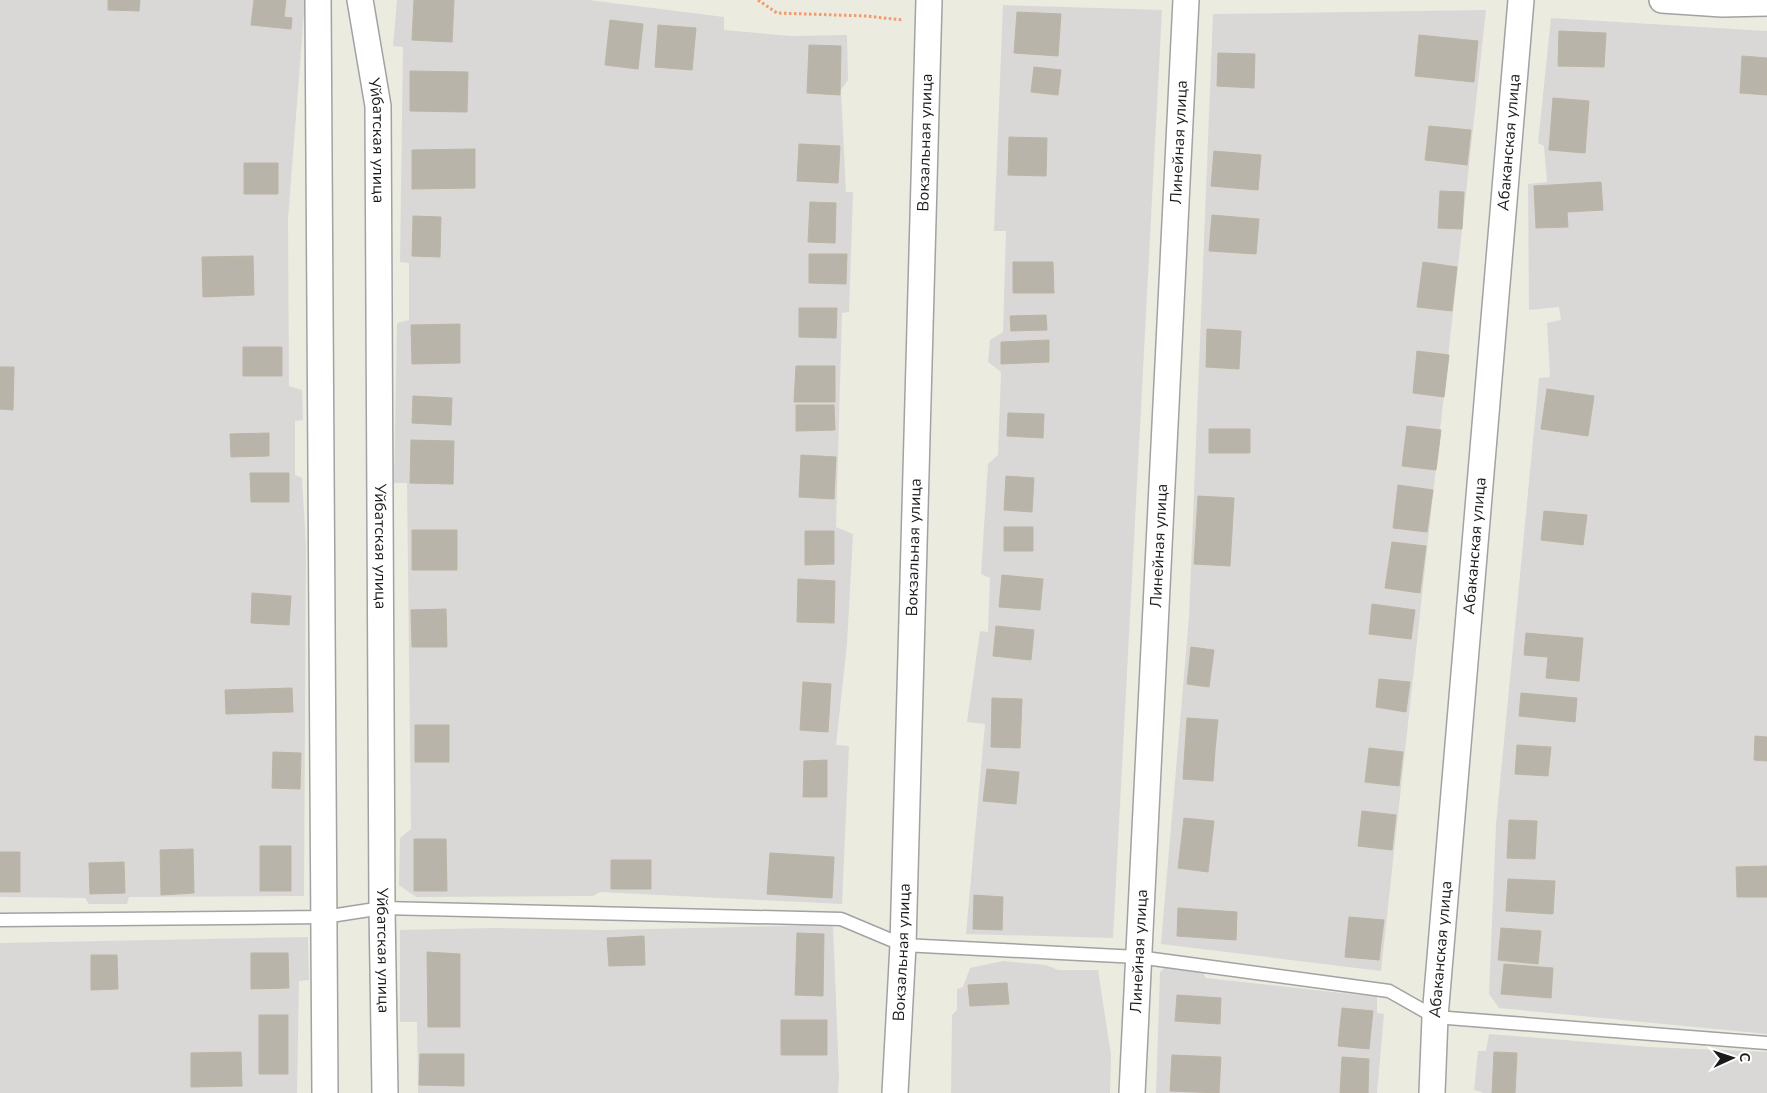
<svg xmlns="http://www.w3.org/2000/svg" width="1767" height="1093" font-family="'Nunito Sans',sans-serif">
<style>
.residential{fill:#d9d8d7}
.building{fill:#b8b4aa;stroke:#bdb5a3}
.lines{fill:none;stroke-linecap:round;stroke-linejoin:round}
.service-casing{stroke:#a2a2a2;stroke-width:15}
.minor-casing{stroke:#a2a2a2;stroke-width:28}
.path{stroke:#f3996a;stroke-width:3;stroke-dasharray:2.5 2.5;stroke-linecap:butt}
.service{stroke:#fff;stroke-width:12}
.minor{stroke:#fff;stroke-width:25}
.labels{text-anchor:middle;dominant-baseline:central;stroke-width:4;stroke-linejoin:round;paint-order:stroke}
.street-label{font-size:16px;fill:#1b1b1b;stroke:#fff}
</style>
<rect width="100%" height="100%" fill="#ecebe0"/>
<path class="residential" d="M0 0H305L288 219 289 386 302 390 303 420 295 421V475L302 478 306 545 304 896 129 897 127 904H89L85 898 0 897Z
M397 0H589L724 17V30L791 36 847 35 848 80 841 90 846 192H853L849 312 842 313 836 527 853 534 847 644 836 745 849 746 842 904 600 892 593 896 416 897 399 885 400 838 411 829 407 483H394L397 323 409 320V263L400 262 403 47 393 46Z
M1003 5 1162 10 1113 938 966 934 985 724 967 722 980 631 988 632 990 578 981 574 988 464 998 455 1001 372 988 362 990 340 1003 332 1006 231H994Z
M1486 10 1381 971 1161 944 1189 617 1213 14Z
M1551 18 1767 31V1034L1499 1008 1489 994 1496 824 1539 378 1550 377 1547 323 1561 320 1559 307 1529 310 1528 184 1547 182 1544 146 1538 143Z
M833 925 839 1077 838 1093H418L417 1022H400V930L495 928 604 930Z
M308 937 309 980 299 981 297 1093H0V943Z
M1003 961 1046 965 1058 970H1098L1111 1055 1110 1093H951L952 1015 957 1010V989L963 987 970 968Z
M1166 966 1202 971 1206 978 1377 997V1013L1384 1014 1377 1093H1156L1160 972Z
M1489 1034 1649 1047 1767 1052V1093H1482V1092L1474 1090 1478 1051H1486Z"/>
<path class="building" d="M108 0H140L139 11 108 10Z
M254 0H286L284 17 292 18 291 29 251 25Z
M414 0H454L452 42 412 40Z
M1017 12 1061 14 1058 56 1014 53Z
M610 20 643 24 638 69 605 65Z
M658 25 696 28 692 70 655 67Z
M1559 31 1606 33 1604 67 1558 66Z
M1419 35 1478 41 1474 82 1415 76Z
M809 45 841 46 840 95 807 93Z
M1218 53 1255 54 1254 88 1217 86Z
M1742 56 1767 58V95L1740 93Z
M1034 67 1061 70 1058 95 1031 92Z
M410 71 468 72 467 112 410 111Z
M1553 98 1589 101 1585 153 1549 150Z
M1429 126 1471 130 1467 165 1425 160Z
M1009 137 1047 138 1046 176 1008 175Z
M799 144 840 146 838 183 797 181Z
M475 149V188L412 189V150Z
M1214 151 1261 155 1258 190 1211 186Z
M244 163H278V194H244Z
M1601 182 1603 210 1567 212 1568 227 1536 228 1534 186Z
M1440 191 1464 192 1462 229 1438 228Z
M810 202 836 203 835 243 808 242Z
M1212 215 1259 219 1256 254 1209 251Z
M413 216 441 217 440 257 412 256Z
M809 254H847L846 284 809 283Z
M253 256 254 295 203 297 202 257Z
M1013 262H1053L1054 293H1013Z
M1423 262 1457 267 1452 311 1417 307Z
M799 308H837L836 338 799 337Z
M1046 315 1047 330 1011 331 1010 316Z
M460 324V363L412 364 411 325Z
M1207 329 1241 331 1239 369 1206 367Z
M1049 340V362L1001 364V342Z
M243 347H282V376H243Z
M1417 351 1449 355 1444 397 1413 393Z
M796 366H835V402H794Z
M0 367H14L13 410 0 409Z
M1547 389 1594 396 1588 436 1541 429Z
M413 396 452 398 451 425 412 423Z
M796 405H834L835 430 796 431Z
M1008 413 1044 414 1043 438 1007 436Z
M1407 426 1441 430 1436 470 1402 466Z
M1209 429H1250V453H1209Z
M269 433V456L231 457 230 434Z
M411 440 454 441 453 484 410 483Z
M801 455 836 457 834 499 799 497Z
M250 473H289V502H251Z
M1006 476 1034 478 1032 512 1004 510Z
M1398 485 1433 490 1427 532 1393 528Z
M1198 496 1234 498 1230 566 1194 564Z
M1544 511 1587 515 1583 545 1541 540Z
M1004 527H1033V551H1004Z
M412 530H457V570H412Z
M805 531H834V564L805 565Z
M1392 542 1426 546 1420 593 1385 588Z
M1002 575 1043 579 1040 610 999 607Z
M798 579 835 581 834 623 797 622Z
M252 593 291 596 289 625 251 623Z
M1372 604 1415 610 1411 639 1369 634Z
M446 609 447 647H412L411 610Z
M996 626 1034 630 1031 660 993 656Z
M1526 633 1583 638 1579 681 1546 678 1548 657 1524 655Z
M1191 647 1214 650 1209 687 1187 684Z
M1379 679 1410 682 1406 712 1376 707Z
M803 682 831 684 828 732 800 730Z
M292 688 293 712 226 714 225 690Z
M1521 693 1577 698 1575 722 1519 716Z
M992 698 1022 699 1020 748 991 747Z
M1187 718 1218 720 1215 750 1185 748Z
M415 725H449V762H415Z
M1755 736 1767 737V761L1754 760Z
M1517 745 1551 747 1548 776 1515 774Z
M1185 748 1215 750 1213 781 1183 779Z
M1369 748 1403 752 1399 786 1365 782Z
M273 752 301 753 300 789 272 788Z
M827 760V797H803L804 761Z
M987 769 1019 772 1016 804 983 801Z
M1362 811 1396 815 1392 850 1358 846Z
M1184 818 1214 821 1208 872 1178 868Z
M1509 820 1537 821 1535 859 1507 858Z
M414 839H446L447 891H414Z
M260 846H291V891H260Z
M193 849 194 893 161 895 160 850Z
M0 852H20V892H0Z
M770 853 834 857 832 898 767 894Z
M611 860H651V889H611Z
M124 862 125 893 90 894 89 863Z
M1767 866V897H1737L1736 867Z
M1508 879 1555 881 1553 914 1506 911Z
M974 895 1003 897 1002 930 973 929Z
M1178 908 1237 912 1236 940 1177 936Z
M1349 917 1384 920 1379 960 1345 957Z
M1501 928 1541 931 1538 964 1498 960Z
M797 933 824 934 823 996 795 995Z
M644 936 645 965 609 966 607 938Z
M427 952 460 954V1027H428Z
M251 953H288L289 988 251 989Z
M91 955H117L118 989 91 990Z
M1504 964 1553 968 1551 998 1501 994Z
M1007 983 1009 1004 970 1006 968 985Z
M1177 995 1221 998 1220 1024 1175 1021Z
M1342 1008 1373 1011 1369 1049 1338 1046Z
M259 1015H288V1074H259Z
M781 1020H827V1055H781Z
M241 1052 242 1086 191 1087V1053Z
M1494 1052 1517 1053 1515 1093H1492Z
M420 1054H464V1086L419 1085Z
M1172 1055 1221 1057 1219 1093 1170 1091Z
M1342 1057 1369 1059 1368 1093H1340Z"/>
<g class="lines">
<g class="service-casing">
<path id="service" d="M0 920 324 917 382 908 841 919 903 945 1138 957 1389 991 1435 1017 1767 1043"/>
</g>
<g class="minor-casing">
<g id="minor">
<path d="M318 0 325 1093"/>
<path id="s1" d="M360 0 378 106 382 908 385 1093"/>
<path d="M1662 0 1722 4 1767 3"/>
<path id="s2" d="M895 1093 903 945 929 0"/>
<path id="s3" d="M1132 1093 1186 0"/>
<path id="s4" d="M1432 1093 1435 1017 1521 0"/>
</g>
</g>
<path class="path" d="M758 0 777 13 866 16 903 20"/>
<use href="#service" class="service"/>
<use href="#minor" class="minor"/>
</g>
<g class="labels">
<g class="street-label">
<text stroke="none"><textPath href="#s1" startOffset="142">Уйбатская улица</textPath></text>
<text stroke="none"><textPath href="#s2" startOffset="951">Вокзальная улица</textPath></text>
<text stroke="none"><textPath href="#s3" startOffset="952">Линейная улица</textPath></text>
<text stroke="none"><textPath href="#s4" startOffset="954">Абаканская улица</textPath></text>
<text stroke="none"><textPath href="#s1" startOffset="548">Уйбатская улица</textPath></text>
<text stroke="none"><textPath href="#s3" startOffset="548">Линейная улица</textPath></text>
<text stroke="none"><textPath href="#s4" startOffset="549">Абаканская улица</textPath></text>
<text stroke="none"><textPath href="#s2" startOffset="546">Вокзальная улица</textPath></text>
<text stroke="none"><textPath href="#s4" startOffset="144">Абаканская улица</textPath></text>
<text stroke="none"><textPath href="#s1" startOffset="952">Уйбатская улица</textPath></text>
<text stroke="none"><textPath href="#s2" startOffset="141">Вокзальная улица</textPath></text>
<text stroke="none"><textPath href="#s3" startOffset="142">Линейная улица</textPath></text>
</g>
</g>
<g transform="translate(1732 1058) rotate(87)" stroke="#ffffff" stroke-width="4" paint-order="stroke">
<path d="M0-4L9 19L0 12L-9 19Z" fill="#1b1b1b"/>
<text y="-8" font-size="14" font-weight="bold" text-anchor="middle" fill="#1b1b1b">С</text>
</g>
</svg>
